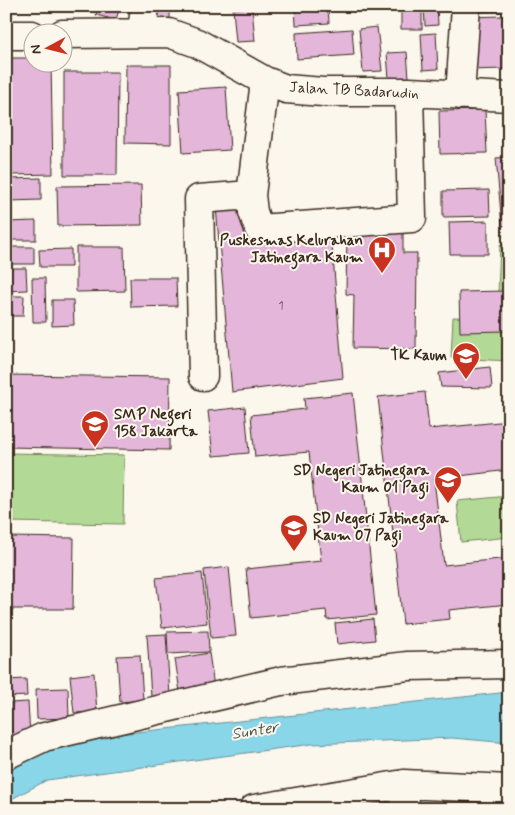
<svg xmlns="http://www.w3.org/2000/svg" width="515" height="815" font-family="Mynerve,sans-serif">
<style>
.green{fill:#b2da96;stroke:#76825a}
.water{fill:#89d6e9;stroke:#6a9198}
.building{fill:#e3b6da;stroke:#3b2a1e}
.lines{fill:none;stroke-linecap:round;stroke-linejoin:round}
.minor-casing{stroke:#3b2a1e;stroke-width:31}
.minor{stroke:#fbf7ec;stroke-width:28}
.labels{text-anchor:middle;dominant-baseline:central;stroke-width:4;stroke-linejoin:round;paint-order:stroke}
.number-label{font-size:12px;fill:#654d4d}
.street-label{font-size:15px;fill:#3b2a1e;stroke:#fbf7ec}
.poi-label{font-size:15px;font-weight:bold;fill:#3b2a1e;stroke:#fbf7ec;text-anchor:end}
.water-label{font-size:16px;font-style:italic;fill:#4e5551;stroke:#fbf7ec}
</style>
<rect width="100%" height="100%" fill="#fbf7ec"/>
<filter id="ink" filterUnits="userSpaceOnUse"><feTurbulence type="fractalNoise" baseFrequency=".02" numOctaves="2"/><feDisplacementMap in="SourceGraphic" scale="10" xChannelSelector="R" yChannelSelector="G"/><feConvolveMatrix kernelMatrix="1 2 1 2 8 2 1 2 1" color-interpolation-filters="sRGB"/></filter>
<g filter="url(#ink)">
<path class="green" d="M500 245H509V361L451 358 453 317 497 319Z
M6 453 124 455 123 524 6 522Z
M509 496V537L461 542 457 501Z"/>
<path class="water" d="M509 692V743L452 738 312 744 47 780 6 802V763L91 737Z"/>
<path class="building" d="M98 6H120L116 20 96 15Z
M147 6H170V19L148 20Z
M295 6H328L329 23 296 25Z
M401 6H422V29H401Z
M424 6H437L438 25 425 26Z
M470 6H504V11L470 12Z
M252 8 255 41 236 42 233 9Z
M503 16 504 69 469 70 468 17Z
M377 27 382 71 363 72 359 29Z
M352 29 354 55 297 59 296 33Z
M436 33 438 69 423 70 421 34Z
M407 52 409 78 389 79 387 53Z
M10 58H32V62H51L53 174 12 175Z
M126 65H171V144L125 143Z
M64 72H118L117 175H64Z
M226 87 230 150 183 153 179 90Z
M485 110 487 153 440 154 439 111Z
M509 157V225L502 226 496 158Z
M41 178V200L9 201V179Z
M141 185 142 225 58 226 57 186Z
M489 190 490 216 443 217V191Z
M245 203 303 234 331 233 343 378 232 392 216 207Z
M36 221V240H6V222Z
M488 221V254H450L449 222Z
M347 232 403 233V253H417L416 349 353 348 354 295 346 294Z
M6 247H34V264H6Z
M76 247H124L125 291 76 292Z
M71 249V267H40L39 250Z
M6 268H26L27 290 6 291Z
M32 278H45L46 322H33Z
M130 278H176L177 306 131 307Z
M505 291 506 331 460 332 459 292Z
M6 296H24L23 316H6Z
M52 300H73L74 325 52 326Z
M490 367 492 388 441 387 439 373Z
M6 375 170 377 169 450 6 447Z
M425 392 429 429 509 421V470L434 479 444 565 509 558V604L449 610 450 619 403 624 378 397Z
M353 393 376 615 327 620 326 610 251 618 246 569 321 561 309 452 255 457 251 415 305 409 304 398Z
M245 407 249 453 213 456 208 411Z
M6 537 74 538 73 609H6Z
M229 567 236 636 211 638 204 570Z
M202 573 207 623 162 628 156 578Z
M373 619 375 640 337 644 335 623Z
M208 631 209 652 168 654 167 632Z
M166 634 170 696 151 697 147 635Z
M209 653 214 687 180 692 175 659Z
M140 655 143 700 120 702 117 656Z
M94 673 97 712 74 713 70 676Z
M26 679 27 696 8 697 7 680Z
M68 688 69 718 37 719 36 689Z
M28 702 30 736 12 737 10 703Z
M388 802V809H369V804Z"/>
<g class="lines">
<g class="minor-casing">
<path id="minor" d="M142 32 145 6
M62 34 169 33 197 43 265 81 286 89 323 92H409L509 97
M6 35H32
M460 95 466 6
M251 195 253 212 259 229 412 218 409 92
M203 376 199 199 251 195 265 81
M6 755 44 737 281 681 408 666 509 664
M404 784 405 809
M254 809 404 784 509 789"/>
</g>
<use href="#minor" class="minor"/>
</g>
</g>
<defs>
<g id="hospital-pin" transform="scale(1.4375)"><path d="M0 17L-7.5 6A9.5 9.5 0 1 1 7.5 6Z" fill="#c8321e" stroke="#fbf7ec"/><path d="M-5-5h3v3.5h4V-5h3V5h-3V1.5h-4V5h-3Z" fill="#fff"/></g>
<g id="school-pin" transform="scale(1.4375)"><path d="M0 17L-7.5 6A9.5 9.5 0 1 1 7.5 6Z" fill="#c8321e" stroke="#fbf7ec"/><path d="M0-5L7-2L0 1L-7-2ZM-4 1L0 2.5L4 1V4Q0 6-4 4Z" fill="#fff"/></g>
</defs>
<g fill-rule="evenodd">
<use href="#hospital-pin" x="382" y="250"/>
<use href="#school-pin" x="466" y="356"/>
<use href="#school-pin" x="95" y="424"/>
<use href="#school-pin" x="448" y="480"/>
<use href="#school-pin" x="294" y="528"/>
</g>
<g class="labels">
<g class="number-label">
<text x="281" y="306">1</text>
</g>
<g class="street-label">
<text transform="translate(354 91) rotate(3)">Jalan TB Badarudin</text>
</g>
<g class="poi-label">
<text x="363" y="241">Puskesmas Kelurahan<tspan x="363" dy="17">Jatinegara Kaum</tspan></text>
<text x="447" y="356">TK Kaum</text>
<text x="114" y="415" text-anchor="start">SMP Negeri<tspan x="114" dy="17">158 Jakarta</tspan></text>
<text x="429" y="471">SD Negeri Jatinegara<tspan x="429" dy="17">Kaum 01 Pagi</tspan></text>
<text x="313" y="519" text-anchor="start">SD Negeri Jatinegara<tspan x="313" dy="17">Kaum 07 Pagi</tspan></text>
</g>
<g class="water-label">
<text transform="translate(255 731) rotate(-9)">Sunter</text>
</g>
</g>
<rect width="515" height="815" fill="none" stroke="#fbf7ec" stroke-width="25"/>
<rect x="12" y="12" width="490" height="790" fill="none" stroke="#3b2a1e" stroke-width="2" filter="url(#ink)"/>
<g transform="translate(48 48) rotate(263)"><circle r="24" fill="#fbf7ec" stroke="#aea59a"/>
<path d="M0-4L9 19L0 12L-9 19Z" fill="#c8321e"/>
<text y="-8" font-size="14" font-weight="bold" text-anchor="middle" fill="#3b2a1e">N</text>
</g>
</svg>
